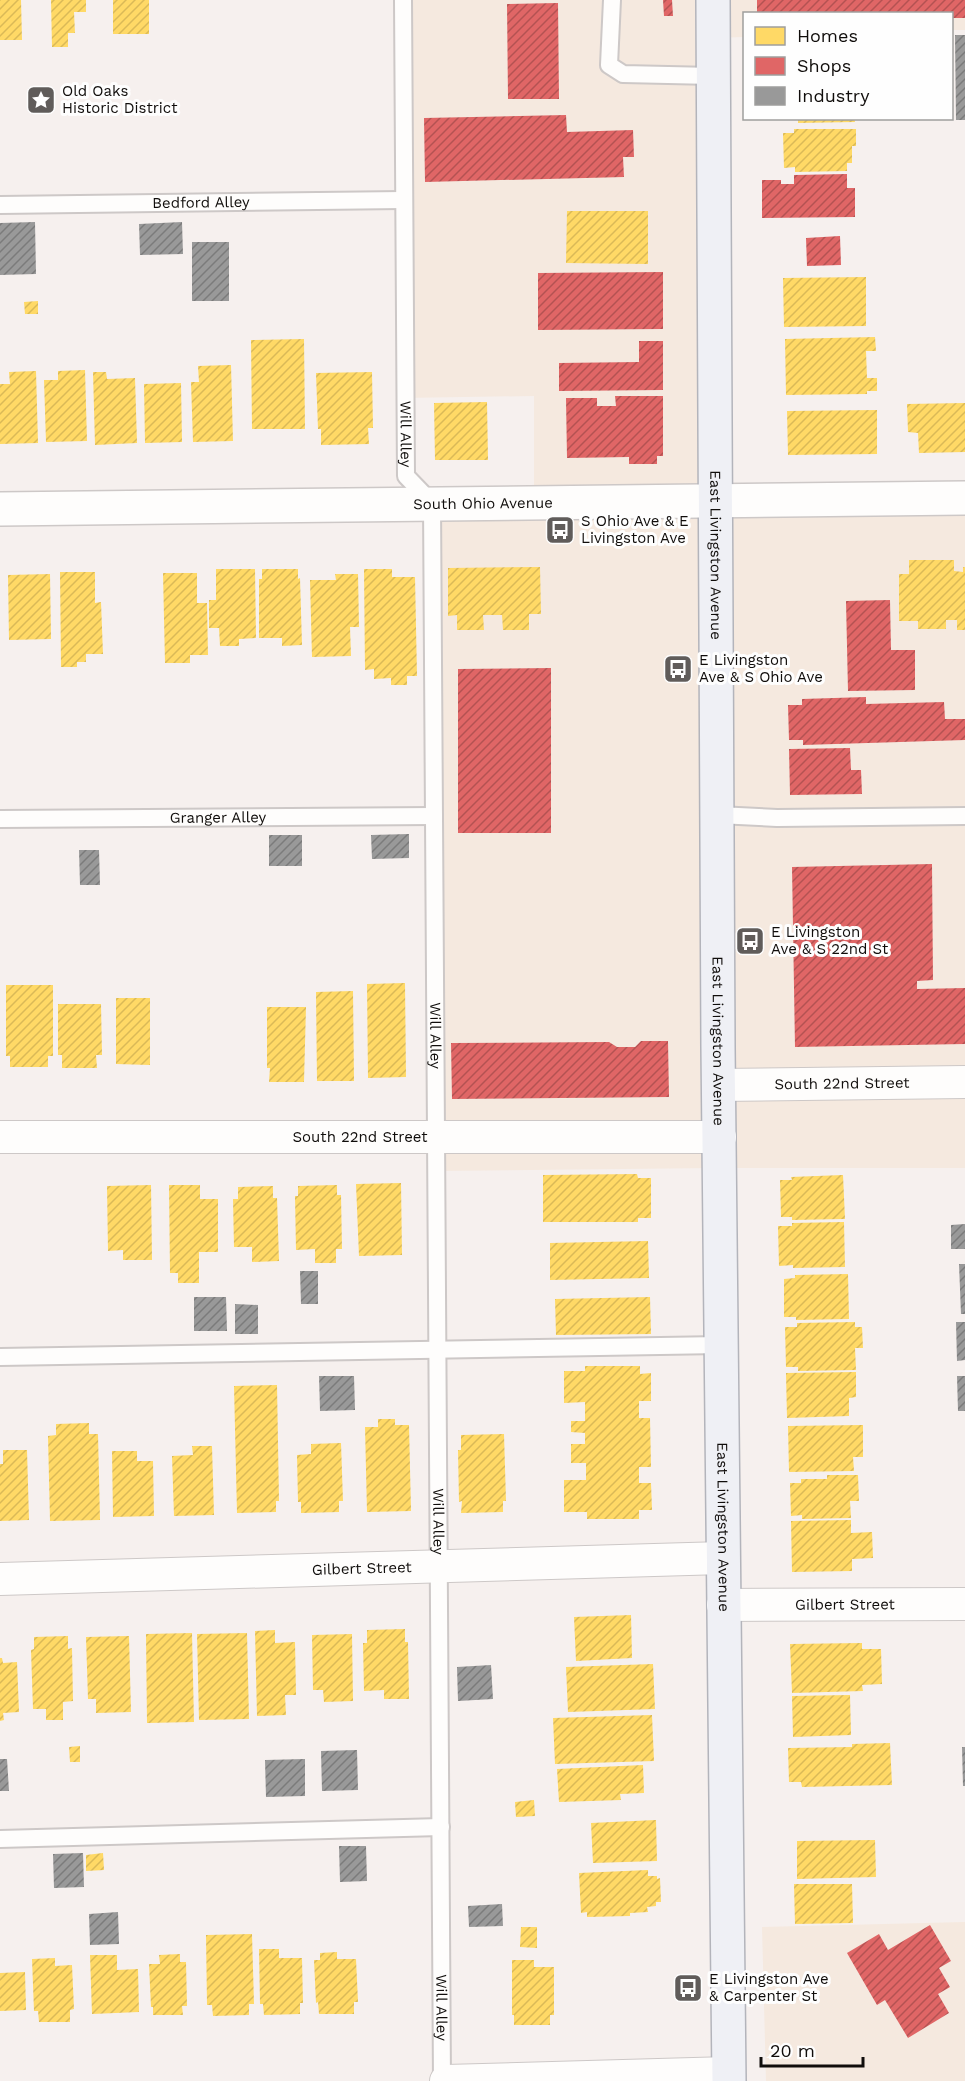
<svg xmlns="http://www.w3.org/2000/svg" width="965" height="2081" font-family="'Work Sans',sans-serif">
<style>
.commercial{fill:#f5e9df}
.homes{fill:url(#homes-hatch)}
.shops{fill:url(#shops-hatch)}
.industry{fill:url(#industry-hatch)}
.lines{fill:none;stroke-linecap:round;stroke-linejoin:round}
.service-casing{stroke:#cdc8c7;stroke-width:20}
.minor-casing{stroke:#cdc8c7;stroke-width:34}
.tertiary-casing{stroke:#cdc8c7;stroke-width:36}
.primary-casing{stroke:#b3b4bb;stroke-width:36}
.service{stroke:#fefdfc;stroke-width:16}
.minor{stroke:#fefdfc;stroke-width:32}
.tertiary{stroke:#fefdfc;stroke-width:33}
.primary{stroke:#eff0f5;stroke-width:33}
.labels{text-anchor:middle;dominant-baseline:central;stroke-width:6;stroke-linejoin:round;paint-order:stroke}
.poi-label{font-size:15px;fill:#100d0b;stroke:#fefefe;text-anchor:start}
.street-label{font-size:15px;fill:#100d0b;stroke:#fefefe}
</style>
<defs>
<pattern id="homes-hatch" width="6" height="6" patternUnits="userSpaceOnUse" patternTransform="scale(1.5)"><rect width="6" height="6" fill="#ffd966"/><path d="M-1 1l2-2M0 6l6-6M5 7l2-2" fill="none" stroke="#dab957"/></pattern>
<pattern id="shops-hatch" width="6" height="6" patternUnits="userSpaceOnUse" patternTransform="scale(1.5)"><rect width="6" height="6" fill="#e06666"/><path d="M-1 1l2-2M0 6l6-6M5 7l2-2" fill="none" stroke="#b45252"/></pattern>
<pattern id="industry-hatch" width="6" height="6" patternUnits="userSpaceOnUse" patternTransform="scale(1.5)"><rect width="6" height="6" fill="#999"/><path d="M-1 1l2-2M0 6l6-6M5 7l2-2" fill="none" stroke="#7b7b7b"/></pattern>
</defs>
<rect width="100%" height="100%" fill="#f6f0ee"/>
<path class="commercial" d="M402 0H965V30H952V14H744V37L713 38 716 501 965 498V1168H715L434 1171V507L534 505V396L402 398Z
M965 1922V2081H766L762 1927Z"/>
<path class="homes" d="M0 0H21L22 40H0Z
M51 0H86V12H74L75 33H68V47H52Z
M113 0H149V34H113Z
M798 118H854L855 122 798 123Z
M794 129H856V146H852V163H847V171L795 172V167L784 168 783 133H794Z
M567 211H648V264L566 263Z
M866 277V326L784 327 783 278Z
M38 301V314H25L24 302Z
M875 337 876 351H866L867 378H877V391H867V394L786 395 785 339Z
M304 339 305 429H252L251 340Z
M231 365 233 441 193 442 191 382H199L198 366Z
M85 370 87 441 46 442 44 380H58V371Z
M36 371 38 443 0 444V384H10L9 372Z
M93 372H106L107 379 135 378 137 443 95 445Z
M372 372 373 428H368L369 444 321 445V429H318L316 373Z
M181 383 182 442 145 443 144 384Z
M487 402 488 460H435L434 403Z
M965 403V452L919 453 918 433 908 432 907 404Z
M877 410V454L788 455 787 411Z
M909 560H954V571L963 572V567H965V630H957V620H946V629H918V621H899V574H909Z
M540 567 541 614H529V630H503L502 615H483L484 630H457V615L448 616V568Z
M216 569H255L256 638 239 639V646H220L219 628H209V600H216Z
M262 569H298V579L300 578 302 645 282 646V638H259V579H262Z
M364 569H392V577H415L417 676H407V685H391V678L374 679V669L365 670Z
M60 572H95V603L101 602 103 654H86V662H77V667H61Z
M163 573H197V603H207L208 655H190V663H165Z
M50 574 51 639 9 640 8 575Z
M335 574H358L359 627H350L351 656 312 657 310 580H336Z
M405 983 406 1077 368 1078 367 984Z
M6 985H53V1056H48V1067H10V1056H6Z
M353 991 354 1081H317L316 992Z
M116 998H150V1065L116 1064Z
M58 1004H101L102 1055H96L97 1068H62V1055H58Z
M267 1007H306L304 1082H269L270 1068H267Z
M637 1174 638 1178H651V1218H638V1222H543V1175Z
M843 1175 845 1219 792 1220V1217H781L780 1180H792L791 1177Z
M401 1183 402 1255 359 1256 356 1184Z
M151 1185 152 1260H123V1250L108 1251 107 1186Z
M169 1185H200V1199H218V1252H199V1283H178V1273H170Z
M337 1185V1195H341L342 1249H336V1263H315V1249L296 1250 295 1196H298V1186Z
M273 1186V1198H277L279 1261 252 1262V1247H234L233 1199H238V1187Z
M844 1222 845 1267 793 1268V1265L779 1266 778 1226H792V1223Z
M648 1241 649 1278 550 1280V1243Z
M848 1274 849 1319 796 1320V1317H784V1279L795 1278V1275Z
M650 1297 651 1334 556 1335 555 1299Z
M855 1322V1327H862L863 1348H855L856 1370 798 1371V1367H786L785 1327H797V1323Z
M585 1366H640V1374L651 1373V1401H639V1418H650L651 1467H639V1483H651L652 1510H639V1519H587V1512H564V1480H586V1463H571V1444H585V1433L571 1432V1421H585V1402L564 1403V1371H585Z
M856 1372V1397L849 1398V1416L787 1418 786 1373Z
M277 1385 279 1501H276V1512L237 1513 234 1386Z
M378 1419H395V1425H409L411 1511 367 1512 365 1427H378Z
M89 1423V1434H98L100 1520 50 1521 48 1436 56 1435V1424Z
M863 1425V1457H853L854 1471 789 1472 788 1426Z
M504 1434 506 1501H503V1512L461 1513 462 1501 459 1502 458 1450H461V1435Z
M341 1443 343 1501H339V1512L301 1513V1502H298L297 1455 311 1454V1444Z
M192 1446H212L214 1515 174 1516 172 1456 193 1455Z
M3 1450H27L29 1520 0 1521V1464H3Z
M112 1451H137V1461H153L154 1516 113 1517Z
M827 1475H858L859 1501H850L851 1518 802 1519V1515L791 1516 790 1483H801V1479H827Z
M851 1520V1533L872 1532 873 1558 852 1559V1571L792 1572 791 1521Z
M631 1615 632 1658 576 1661 574 1617Z
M405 1629V1642H408L409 1699H384V1690L364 1691 363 1643H367V1630Z
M275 1630V1643L295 1642 296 1695H285L286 1715 257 1716 255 1631Z
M192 1633 194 1722 147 1723 146 1634Z
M247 1633 249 1719 199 1720 197 1634Z
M352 1634 353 1701 324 1702 323 1690H313L312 1635Z
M68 1636V1649L72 1648 73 1701 63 1702V1720H46V1709H33L31 1650 34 1649V1637Z
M129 1636 131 1712 96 1713V1699H88L86 1637Z
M862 1643V1649H881L882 1684 862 1685 863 1691 792 1693 790 1644Z
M0 1658H2L3 1663 17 1662 19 1712 3 1713 4 1720 0 1721Z
M653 1664 655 1709 568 1712 566 1667Z
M850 1695 851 1735 793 1737 792 1696Z
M652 1715 654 1761 555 1764 553 1718Z
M890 1743 892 1785 802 1787 801 1782H789L788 1748 852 1747V1744Z
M80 1746V1762H70L69 1747Z
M643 1765 644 1793 620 1794 621 1800 559 1802 557 1769Z
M534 1800 535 1816 516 1817 515 1802Z
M656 1820 657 1861 593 1863 591 1823Z
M875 1840 876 1877 797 1879V1841Z
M103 1853 104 1870 86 1871V1855Z
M648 1870V1876H657V1879L660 1878 661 1902H656V1906L647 1907 648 1912 630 1913V1916L587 1917V1912L581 1913 579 1873Z
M794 1884H852L853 1923 795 1924Z
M521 1927H537V1948L520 1947Z
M252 1934 254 2004H249V2015L213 2016 212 2005H207L206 1935Z
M259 1949H279V1958H302L303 2003H300V2014L264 2015 263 2004H260Z
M337 1952V1959H356L358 2002H354V2014H319L318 2002 316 2003 314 1960H320V1953Z
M180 1954V1962H186L187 2006H182L183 2015H153V2007H151L149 1964H160L159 1955Z
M90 1955H117V1970L138 1969 139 2012 92 2014Z
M55 1958V1966L72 1965 74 2009 70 2010V2022H39L38 2011H34L32 1959Z
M512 1960H534V1967H554V2015H550V2025H514V2015H512Z
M25 1972 26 2010 0 2011V1973Z"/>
<path class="shops" d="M663 0H672L673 16H664Z
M757 0H965V18H952V14H757Z
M558 3 559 99H508L507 4Z
M566 115 567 132 633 130 634 157H623L624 177 425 182 424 118Z
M847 174V188H855V217L762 218V180H781V184H794V175Z
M840 236 841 265 807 266 806 238Z
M663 272V329L538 330V273Z
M639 341H663V390L559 391V363L639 362Z
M615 396H663V456H657V464H629V457L567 458 566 398H597V406H616Z
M890 600 891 650H915V690L848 691 846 601Z
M551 668V833H458V669Z
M866 697V704L944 702 945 719H965V740L803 745V740H789L788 705H802V699Z
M850 748 851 770H861L862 794 790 795 789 749Z
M932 864 933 980 917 981V989L965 988V1044L795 1047 792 867Z
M641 1041H668L669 1097 452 1099 451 1043 609 1042 617 1047H635Z
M930 1925 951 1961 939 1968 950 1987 938 1994 949 2013 908 2038 885 2000 877 2005 847 1953 879 1934 888 1950Z"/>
<path class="industry" d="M955 35H965V120H956Z
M35 222 36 274 0 275V223Z
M182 222 183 254 140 255 139 224Z
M192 242H229V301H192Z
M409 834V858L372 859 371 835Z
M269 835H302V866H269Z
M79 850H99L100 885H80Z
M965 1224V1249H951V1225Z
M959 1264H965V1314H961Z
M300 1271H318V1304H301Z
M194 1297H226L227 1331H194Z
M235 1304 258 1305V1334H235Z
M956 1322H965V1360L957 1361Z
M319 1376H354L355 1410 320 1411Z
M957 1376H965V1411H958Z
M491 1665 493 1699 458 1701 457 1667Z
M962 1747H965V1786H963Z
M357 1750 358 1790 322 1791 321 1751Z
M0 1759H7L9 1791H0Z
M305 1759V1796L266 1797 265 1760Z
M339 1846H366L367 1881 340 1882Z
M83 1853 84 1887 54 1888 53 1854Z
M502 1904 503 1926 469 1927 468 1906Z
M118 1912 119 1944 90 1945 89 1914Z"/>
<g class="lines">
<g class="service-casing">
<g id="service">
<path id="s1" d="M403 0 406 476 432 503 442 2081"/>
<path d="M612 0 609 65 623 74 713 76"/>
<path id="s2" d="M0 205 403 200"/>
<path d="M718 815 777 818 965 816"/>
<path id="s3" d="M0 819 434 816"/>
<path d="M0 1357 721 1345"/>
<path d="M0 1839 441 1827"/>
</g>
</g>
<g class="minor-casing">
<g id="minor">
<path id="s4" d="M719 1085 965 1082"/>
<path id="s5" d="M0 1137H720"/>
<path id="s6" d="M0 1579 723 1558"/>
<path id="s7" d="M723 1605 965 1604"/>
<path d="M446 2081 729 2073"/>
</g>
</g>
<g class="tertiary-casing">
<g id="tertiary">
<path id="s8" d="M0 509 965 498"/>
</g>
</g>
<g class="primary-casing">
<g id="primary">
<path id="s9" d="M713 0 718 1047 729 2081"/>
</g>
</g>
<use href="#service" class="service"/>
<use href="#minor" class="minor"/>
<use href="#tertiary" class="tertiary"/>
<use href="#primary" class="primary"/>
</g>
<defs>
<g id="sight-square" transform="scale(1.5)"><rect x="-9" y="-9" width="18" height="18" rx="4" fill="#605c5a" stroke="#fefefe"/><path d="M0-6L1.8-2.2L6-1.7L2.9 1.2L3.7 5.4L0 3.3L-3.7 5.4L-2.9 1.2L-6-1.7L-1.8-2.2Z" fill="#fff"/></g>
<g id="bus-square" transform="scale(1.5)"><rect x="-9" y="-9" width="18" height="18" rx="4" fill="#605c5a" stroke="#fefefe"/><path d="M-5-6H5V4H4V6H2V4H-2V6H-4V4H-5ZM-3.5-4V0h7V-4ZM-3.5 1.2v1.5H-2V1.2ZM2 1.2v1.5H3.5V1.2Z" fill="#fff"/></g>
</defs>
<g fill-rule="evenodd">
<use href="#sight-square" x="41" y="100"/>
<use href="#bus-square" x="560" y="530"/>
<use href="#bus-square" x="678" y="669"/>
<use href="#bus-square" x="750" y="941"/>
<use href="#bus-square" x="688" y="1988"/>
</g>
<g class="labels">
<g class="poi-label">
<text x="62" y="91">Old Oaks<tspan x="62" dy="17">Historic District</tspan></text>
<text x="581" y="521">S Ohio Ave &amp; E<tspan x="581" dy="17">Livingston Ave</tspan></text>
<text x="699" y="660">E Livingston<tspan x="699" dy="17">Ave &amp; S Ohio Ave</tspan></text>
<text x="771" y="932">E Livingston<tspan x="771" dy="17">Ave &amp; S 22nd St</tspan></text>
<text x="709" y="1979">E Livingston Ave<tspan x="709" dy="17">&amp; Carpenter St</tspan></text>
</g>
<g class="street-label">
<text stroke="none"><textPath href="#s2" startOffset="201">Bedford Alley</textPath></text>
<text stroke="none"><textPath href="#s1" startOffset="434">Will Alley</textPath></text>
<text stroke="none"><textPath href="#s8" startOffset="483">South Ohio Avenue</textPath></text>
<text stroke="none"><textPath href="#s9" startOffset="555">East Livingston Avenue</textPath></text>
<text stroke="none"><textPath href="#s3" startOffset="218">Granger Alley</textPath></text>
<text stroke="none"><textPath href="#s1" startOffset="1046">Will Alley</textPath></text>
<text stroke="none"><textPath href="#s9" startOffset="1041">East Livingston Avenue</textPath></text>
<text stroke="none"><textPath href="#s4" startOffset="123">South 22nd Street</textPath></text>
<text stroke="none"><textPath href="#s5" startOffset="360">South 22nd Street</textPath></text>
<text stroke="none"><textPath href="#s1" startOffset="1532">Will Alley</textPath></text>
<text stroke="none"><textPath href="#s9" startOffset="1527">East Livingston Avenue</textPath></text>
<text stroke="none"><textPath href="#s6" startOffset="362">Gilbert Street</textPath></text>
<text stroke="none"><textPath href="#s7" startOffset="122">Gilbert Street</textPath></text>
<text stroke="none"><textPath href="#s1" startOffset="2018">Will Alley</textPath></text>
</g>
</g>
<rect x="743" y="12" width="210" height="108" fill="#fefefe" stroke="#9f9e9d" stroke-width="1.5"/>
<rect x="755" y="27" width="30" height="18" fill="#ffd966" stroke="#9f9e9d" stroke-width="1.5"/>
<text x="797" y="42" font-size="18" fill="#100d0b">Homes</text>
<rect x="755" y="57" width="30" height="18" fill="#e06666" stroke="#9f9e9d" stroke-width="1.5"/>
<text x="797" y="72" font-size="18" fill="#100d0b">Shops</text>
<rect x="755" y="87" width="30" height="18" fill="#999999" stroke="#9f9e9d" stroke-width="1.5"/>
<text x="797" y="102" font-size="18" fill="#100d0b">Industry</text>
<path d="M761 2057v9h102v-9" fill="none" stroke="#100d0b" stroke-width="3"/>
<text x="770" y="2057" font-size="18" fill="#100d0b" stroke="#fefefe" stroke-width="4.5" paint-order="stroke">20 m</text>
</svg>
